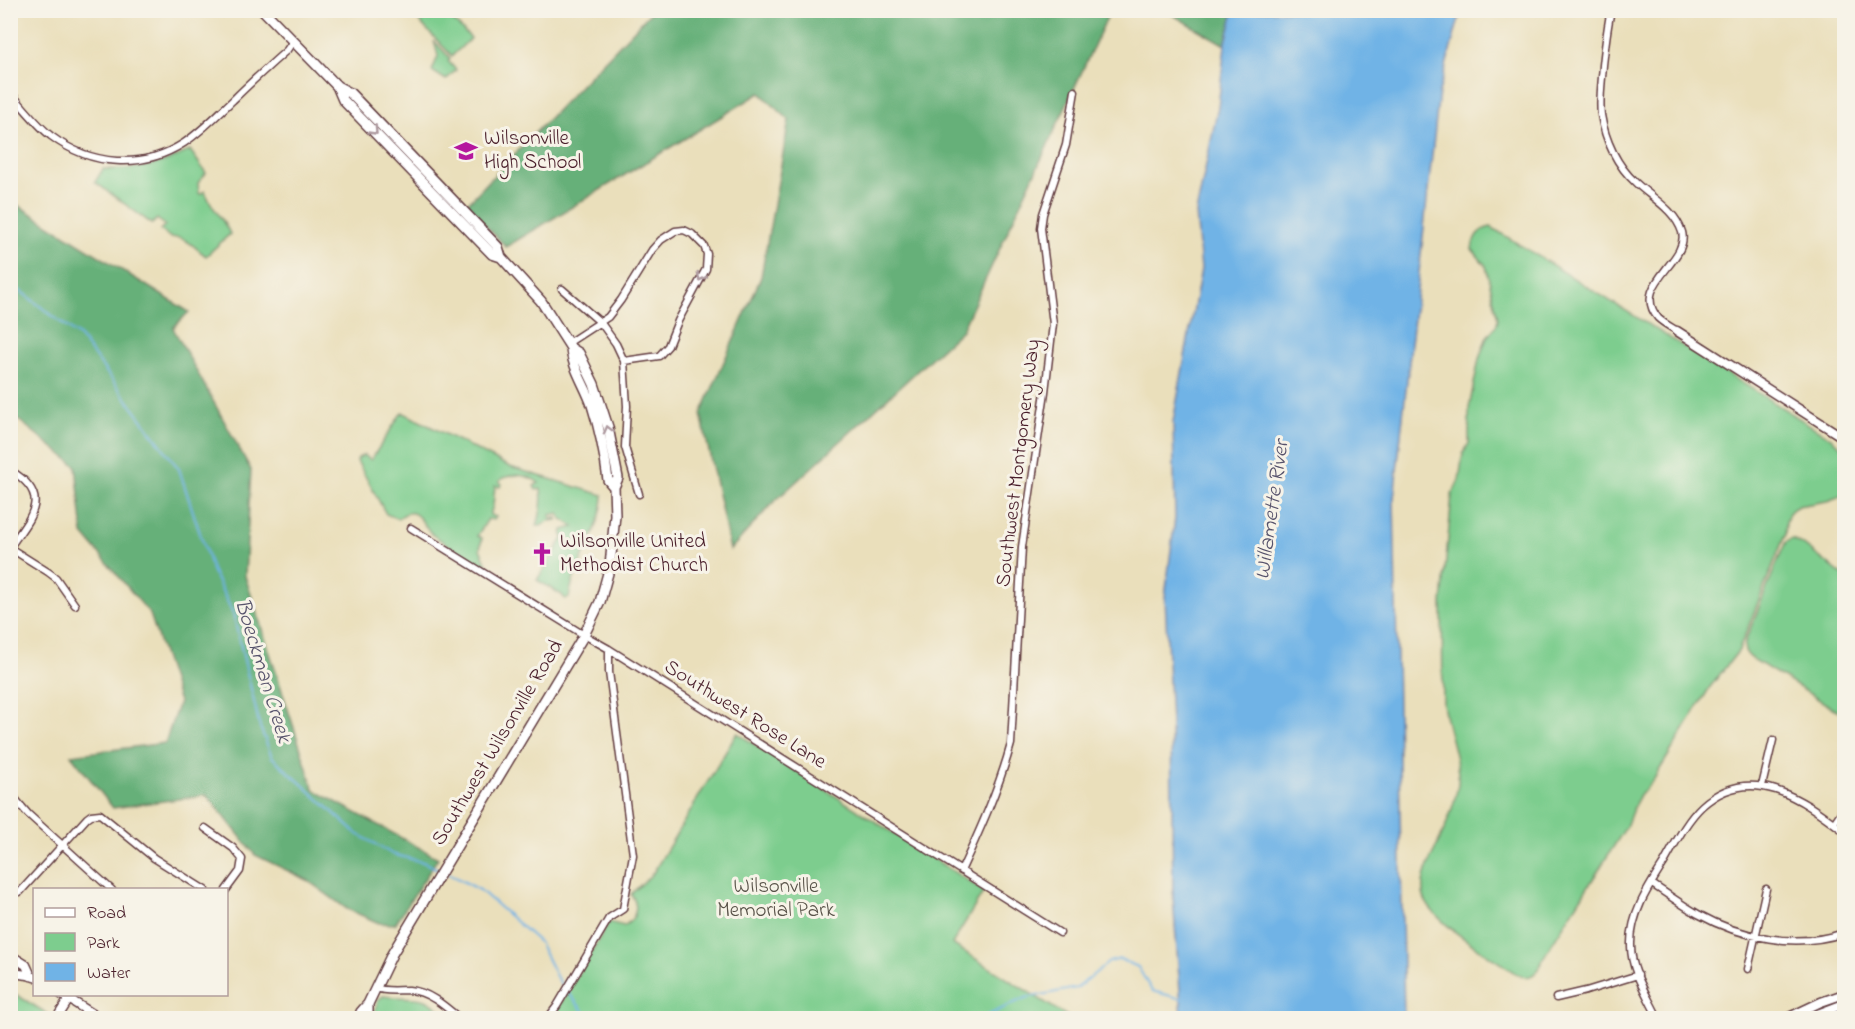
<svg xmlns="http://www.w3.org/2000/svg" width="1855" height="1029" font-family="'Indie Flower',sans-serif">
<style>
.green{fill:#7dcd8e;stroke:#64765c;stroke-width:1.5}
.forest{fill:#66b079;stroke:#586852;stroke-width:1.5}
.water{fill:#70b3e6;stroke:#5d6988;stroke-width:1.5}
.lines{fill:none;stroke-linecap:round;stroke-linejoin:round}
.stream{stroke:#70b3e6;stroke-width:2}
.street-casing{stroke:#623c41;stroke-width:9}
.secondary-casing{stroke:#623c41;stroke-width:11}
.primary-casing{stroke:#623c41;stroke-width:12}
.street{stroke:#fff;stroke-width:6}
.secondary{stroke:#fff;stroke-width:8}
.primary{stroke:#fff;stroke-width:9}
.oneway{stroke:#ae9aa0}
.labels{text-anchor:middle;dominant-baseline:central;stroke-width:6;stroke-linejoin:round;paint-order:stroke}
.poi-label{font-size:21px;fill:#4a1f2b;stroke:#f7f3e8;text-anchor:start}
.street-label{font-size:21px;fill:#4a1f2b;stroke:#f7f3e8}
.park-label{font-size:21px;fill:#595349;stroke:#f7f3e8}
.water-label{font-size:22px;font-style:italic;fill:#57536c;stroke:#f7f3e8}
</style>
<rect width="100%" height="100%" fill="#f7f3e8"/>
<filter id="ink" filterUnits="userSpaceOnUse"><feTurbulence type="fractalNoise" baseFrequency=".0167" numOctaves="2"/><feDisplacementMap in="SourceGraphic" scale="12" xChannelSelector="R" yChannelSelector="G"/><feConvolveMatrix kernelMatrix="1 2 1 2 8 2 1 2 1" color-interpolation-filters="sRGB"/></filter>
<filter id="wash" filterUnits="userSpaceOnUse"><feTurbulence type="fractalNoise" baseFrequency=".008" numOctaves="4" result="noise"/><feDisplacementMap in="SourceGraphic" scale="24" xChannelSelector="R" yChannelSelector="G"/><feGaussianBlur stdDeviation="1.35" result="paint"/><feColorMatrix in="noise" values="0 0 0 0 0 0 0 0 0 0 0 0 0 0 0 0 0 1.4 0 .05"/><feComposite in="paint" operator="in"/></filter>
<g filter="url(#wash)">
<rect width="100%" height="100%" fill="#eadfbb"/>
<path class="green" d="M411 11H443L471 38 452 56 415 17 416 15Z
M434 41 450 58 448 61 456 70 446 80 432 71 438 56Z
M190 150 206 173 198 183 199 193 200 194 205 191C210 207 224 219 230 234L206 256C196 249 185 235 171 238L160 230 165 225 157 219 152 224 95 182 103 169C134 171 163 165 190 150Z
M1491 227 1831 438 1844 449V495L1827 501 1798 506 1793 509 1789 513 1786 522 1785 535 1739 650 1710 687 1654 779 1639 797 1634 806 1626 827 1546 953C1538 969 1535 984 1515 973 1493 958 1431 921 1424 897 1420 884 1426 870 1431 858 1442 835 1454 810 1458 784 1460 760 1446 729 1443 703L1442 603 1452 495 1459 480 1463 454 1469 443V408L1479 359 1487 337 1496 326 1498 319 1486 266 1472 249C1474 236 1478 230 1491 227Z
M402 412 510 467 603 495C602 532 574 562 569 598L565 599 562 595 537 580 564 537 562 536 563 530 574 527 561 518 559 513 550 515 551 519 557 518V520L548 521 541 526H537C541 513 543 502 541 489L536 490 534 486 539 483C527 474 511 472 499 481L502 484 500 487 495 486 493 506 490 515 496 517 494 520 488 519 477 536 482 538 480 549 487 564 485 569 434 536C422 527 418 501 398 519L386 514 357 461 358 458 364 455 371 460Z
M1792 539 1802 544 1844 576V715L1751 658C1744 652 1743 648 1746 639L1783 548 1786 542Z
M737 733 984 891 952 944 1070 1018H552L609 922 624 926C637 918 639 906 631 894L653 873Z
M10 991 48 1014 45 1018H11Z
M383 996C420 1001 419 989 449 1018H372L378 1000Z"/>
<path class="forest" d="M652 11H1110L962 330 774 502 730 550 701 414 761 277 789 120 760 93 506 247 466 205Z
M1166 11H1234L1225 45Z
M11 201 189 312 173 328 251 470 245 576 314 790 438 858 395 924 379 923 347 909 307 880 255 855 207 795 113 808 71 755 165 743 179 702 150 614 83 534 76 466 11 414Z"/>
<path class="water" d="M1234 11H1461L1439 92 1394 498 1404 1018H1182L1173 898 1171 724 1165 597 1175 518 1173 422 1201 269 1196 213 1218 107 1225 45Z"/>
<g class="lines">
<path class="stream" d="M10 283 80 337 179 469 212 570 233 613 260 727 272 757 356 833 392 854 423 862 440 870
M445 872 480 890 539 942 558 980 589 1018
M982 1018 1025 998 1077 988 1109 962 1120 959 1138 967 1152 991 1182 999"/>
</g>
</g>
<g filter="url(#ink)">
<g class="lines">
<g class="street-casing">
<path id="street" d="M1611 10C1607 28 1605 47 1603 65 1602 81 1599 99 1601 115 1605 140 1617 166 1636 183 1652 198 1675 210 1682 232 1690 261 1630 285 1658 318 1663 323 1671 327 1677 331
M10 92C23 107 36 124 51 136 91 166 142 170 184 143 202 131 217 115 233 100 250 83 269 66 287 50L293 41
M562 289 601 323 616 344 624 361 627 406 625 447 639 494
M568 343 608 317 621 300 652 250 661 240 675 231 684 230 692 234 704 246 707 254 706 269 678 321 668 346 659 356 624 361
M10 470C53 496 31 516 10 547
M411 528 584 635 609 649 1060 933
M10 548 48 572 56 578 75 605
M1762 786 1773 740
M10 793 28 814 112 890
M1834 823 1844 808
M205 828 233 848 242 859 240 871 226 890
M961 871C980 830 999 788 1011 744L1022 547 1045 392 1053 324 1041 228 1043 214 1066 145 1075 91
M1652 884C1667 894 1682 905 1698 914 1741 938 1796 949 1844 933
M20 892 87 818 91 815 100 814 154 858 205 890
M1748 969 1766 889
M375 988C387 992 396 990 409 990 428 991 445 1006 459 1018
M1556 998 1586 991 1638 975
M548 1018 557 1006 609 918 623 909 633 855 609 672V649
M1658 1018C1648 996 1631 972 1631 946 1630 915 1648 888 1664 863 1675 844 1686 821 1702 806 1751 762 1802 799 1844 831"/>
</g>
<g class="secondary-casing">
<path id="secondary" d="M1677 331 1844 438
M10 955 26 965 31 976
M10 971C19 976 27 973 34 977
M61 994 99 1018
M57 1018 69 999
M1787 1018 1821 1002 1844 994
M1807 1018 1844 1004"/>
</g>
<g class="primary-casing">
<path id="primary" d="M263 10 337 86 350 93 498 247 501 257
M337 86 343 100 492 254 501 257 541 301 571 348 579 353 594 384 608 427 618 478 614 487 615 515 610 566 600 602 584 635 392 954 368 1004 361 1012 359 1018
M571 348C572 367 586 387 592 405 600 430 605 455 608 480L614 487
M368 1018V1004"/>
</g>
<use href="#street" class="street"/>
<use href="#secondary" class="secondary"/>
<use href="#primary" class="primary"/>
</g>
<defs><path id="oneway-chevron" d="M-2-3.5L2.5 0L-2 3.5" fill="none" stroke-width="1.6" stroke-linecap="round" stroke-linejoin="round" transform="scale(1.5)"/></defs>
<g class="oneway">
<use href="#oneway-chevron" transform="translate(374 131) rotate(46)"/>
<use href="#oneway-chevron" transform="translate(701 277) rotate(117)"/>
<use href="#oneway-chevron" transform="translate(608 430) rotate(-104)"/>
</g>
</g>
<defs>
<g id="school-bare" transform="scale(1.8)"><path d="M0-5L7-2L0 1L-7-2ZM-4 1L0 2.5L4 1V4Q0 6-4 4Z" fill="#b5179e" stroke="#f7f3e8" stroke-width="2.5" paint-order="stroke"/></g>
<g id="church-bare" transform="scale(1.8)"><path d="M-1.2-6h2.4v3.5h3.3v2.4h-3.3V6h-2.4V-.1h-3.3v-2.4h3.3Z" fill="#b5179e" stroke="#f7f3e8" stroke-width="2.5" paint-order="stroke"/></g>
</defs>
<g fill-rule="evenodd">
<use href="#school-bare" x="466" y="151"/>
<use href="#church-bare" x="542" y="554"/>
</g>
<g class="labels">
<g class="poi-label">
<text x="484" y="139">Wilsonville<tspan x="484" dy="24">High School</tspan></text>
<text x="560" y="542">Wilsonville United<tspan x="560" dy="24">Methodist Church</tspan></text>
</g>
<g class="street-label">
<text transform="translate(1019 463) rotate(-83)">Southwest Montgomery Way</text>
<text transform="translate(745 715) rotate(32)">Southwest Rose Lane</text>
<text transform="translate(498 743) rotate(-59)">Southwest Wilsonville Road</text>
</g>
<g class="park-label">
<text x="776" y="887">Wilsonville<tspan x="776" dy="24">Memorial Park</tspan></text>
</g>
<g class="water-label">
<text transform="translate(1273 510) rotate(-82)">Willamette River</text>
<text transform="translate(262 671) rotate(73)">Boeckman Creek</text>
</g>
</g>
<rect width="1855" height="1029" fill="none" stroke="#f7f3e8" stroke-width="36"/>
<rect x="33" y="888" width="195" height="108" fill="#f7f3e8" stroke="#b29e9c" stroke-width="1.5"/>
<rect x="45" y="908" width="30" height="9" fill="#ffffff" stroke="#b29e9c" stroke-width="1.5"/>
<text x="87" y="918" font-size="18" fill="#4a1f2b">Road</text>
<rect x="45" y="933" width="30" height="18" fill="#7dcd8e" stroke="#b29e9c" stroke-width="1.5"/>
<text x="87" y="948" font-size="18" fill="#4a1f2b">Park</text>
<rect x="45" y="963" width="30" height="18" fill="#70b3e6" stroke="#b29e9c" stroke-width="1.5"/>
<text x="87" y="978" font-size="18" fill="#4a1f2b">Water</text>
</svg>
